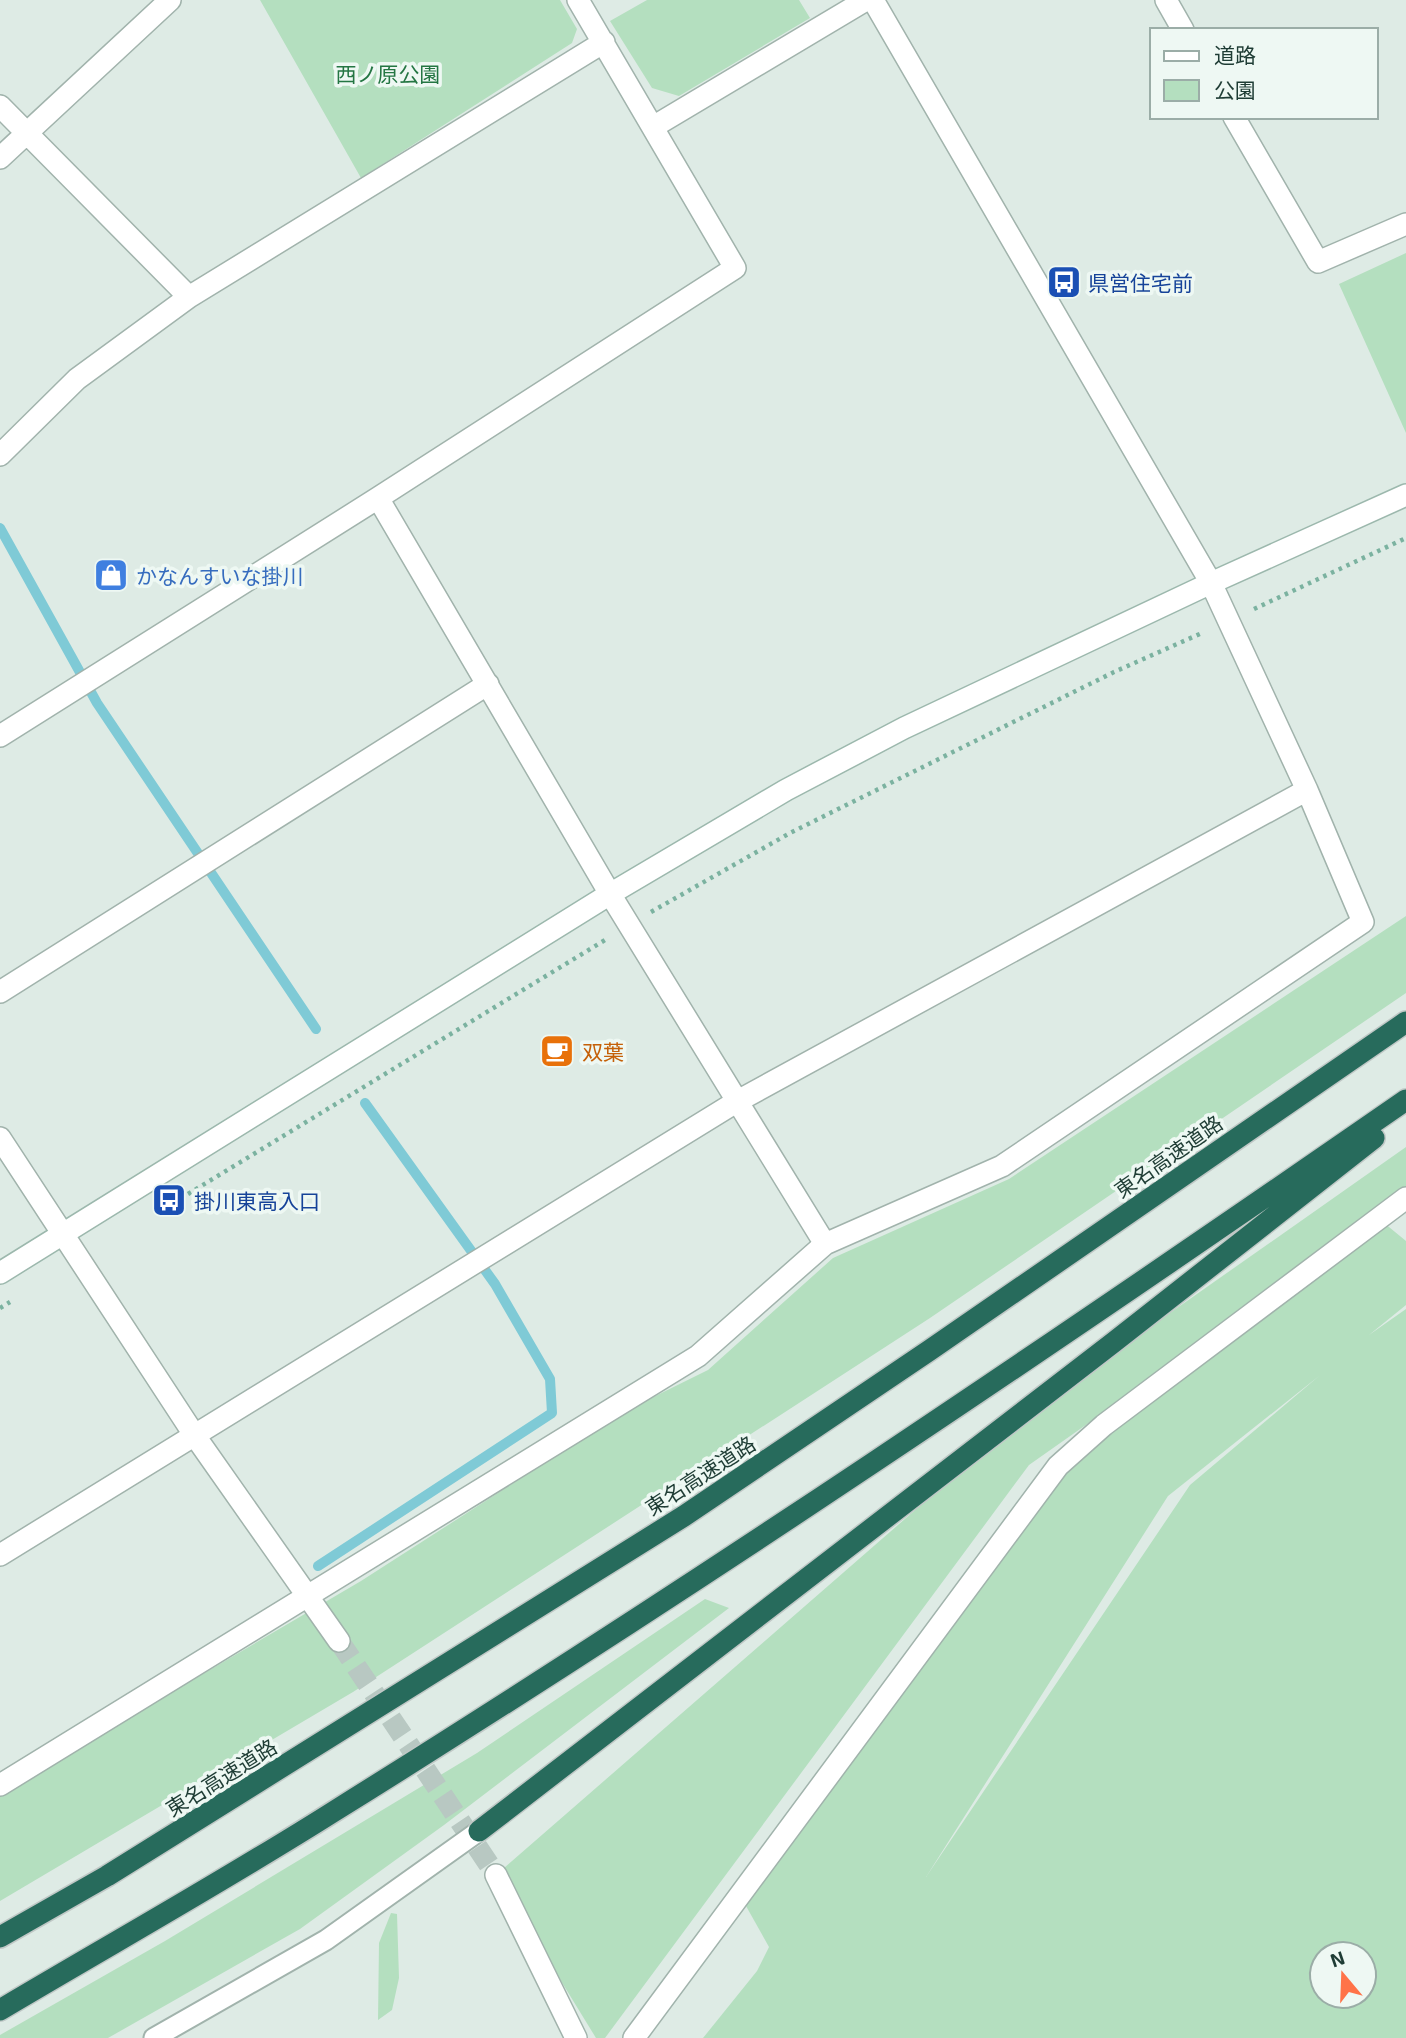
<svg xmlns="http://www.w3.org/2000/svg" width="1406" height="2038" font-family="'Exo 2','Noto Sans JP',sans-serif">
<style>
.green{fill:#b4dfbf;fill-rule:evenodd}
.lines{fill:none;stroke-linecap:round;stroke-linejoin:round}
.stream{stroke:#7fcad6;stroke-width:10}
.street-tunnel{stroke:#b8c8c2;stroke-width:21;stroke-dasharray:21 10;stroke-linecap:butt}
.lane-casing{stroke:#a1b3ac;stroke-width:23}
.street-casing{stroke:#a1b3ac;stroke-width:24}
.secondary-casing{stroke:#9cb8ad;stroke-width:24}
.highway-casing{stroke:#c0c8c6;stroke-width:24}
.path{stroke:#7bb2a0;stroke-width:4.5;stroke-dasharray:3.5 5;stroke-linecap:butt}
.lane{stroke:#fff;stroke-width:19}
.street{stroke:#fff;stroke-width:21}
.secondary{stroke:#fff;stroke-width:21}
.highway{stroke:#276b5c;stroke-width:21}
.labels{text-anchor:middle;dominant-baseline:central;stroke-width:7;stroke-linejoin:round;paint-order:stroke}
.park-label{font-size:21px;fill:#247643;stroke:#eef8f3}
.transit-label{font-size:21px;fill:#164399;stroke:#eef8f3;text-anchor:start}
.shop-label{font-size:21px;fill:#366cbe;stroke:#eef8f3;text-anchor:start}
.food-label{font-size:21px;fill:#c56008;stroke:#eef8f3;text-anchor:start}
.street-label{font-size:21px;fill:#1e3c34;stroke:#eef8f3}
</style>
<rect width="100%" height="100%" fill="#deebe5"/>
<path class="green" d="M260 0H560L577 29 572 43 361 178Z
M647 0H799L810 18 679 96 652 88 610 21Z
M1406 253V433L1339 284Z
M1406 916V993L930 1318 353 1692 0 1901V1793L361 1581 627 1410 708 1370 833 1258 1009 1179Z
M1406 1147V1199L1378 1218 1406 1241V1305L1369 1335 1406 1309V2038H703L757 1971 769 1947 746 1906 805 1809 1058 1466 1364 1229 1029 1465 605 2038H596L496 1875 1022 1417ZM1319 1376 1190 1485 926 1877 1168 1496ZM1322 1954H1364V1996H1322Z
M705 1599 729 1608 444 1825 300 1929 108 2038H0V2035L165 1941 477 1753Z
M391 1913 397 1914 399 1978 392 2010 378 2020 379 1943Z"/>
<g class="lines">
<path class="stream" d="M0 528 97 703 316 1029
M318 1566 552 1413 550 1379 495 1284 365 1103"/>
<path class="street-tunnel" d="M339 1641 496 1875"/>
<g class="lane-casing">
<path id="lane" d="M154 2038 326 1940 479 1831"/>
</g>
<g class="street-casing">
<path id="street" d="M1166 0 1183 30
M0 106 189 297
M1234 117 1318 262 1406 224
M653 127 866 0
M0 158 170 0
M0 455 77 379 189 297 604 42
M0 736 378 498 735 268 578 0
M0 992 488 684
M0 1138 195 1436 339 1641
M825 1244 1002 1166 1363 922 1307 790
M0 1555 736 1102 1307 790 1211 583 873 0
M0 1785 698 1356 825 1244 610 894 378 498
M496 1875 576 2038
M634 2038 1058 1466 1104 1425 1406 1198"/>
</g>
<g class="secondary-casing">
<path id="secondary" d="M0 1273 610 894 786 790 904 728 1211 583 1406 495"/>
</g>
<g class="highway-casing">
<path id="highway" d="M479 1831 1114 1342 1374 1138
M0 1937 107 1876 684 1516 930 1350 1406 1022
M0 2010C111 1944 224 1881 333 1812 697 1585 1053 1344 1406 1100"/>
</g>
<path class="path" d="M1254 609 1406 538
M651 912 790 833 1114 672 1202 633
M188 1194 605 940
M0 1308 10 1302"/>
<use href="#lane" class="lane"/>
<use href="#street" class="street"/>
<use href="#secondary" class="secondary"/>
<use href="#highway" class="highway"/>
</g>
<defs>
<g id="bus-square" transform="scale(1.75)"><rect x="-9" y="-9" width="18" height="18" rx="4" fill="#1a4fb4" stroke="#eef8f3"/><path d="M-5-6H5V4H4V6H2V4H-2V6H-4V4H-5ZM-3.5-4V0h7V-4ZM-3.5 1.2v1.5H-2V1.2ZM2 1.2v1.5H3.5V1.2Z" fill="#fff"/></g>
<g id="shop-square" transform="scale(1.75)"><rect x="-9" y="-9" width="18" height="18" rx="4" fill="#3f7fe0" stroke="#eef8f3"/><path d="M-5-2.5h2.3a2.7 3.5 0 0 1 5.4 0H5L5.5 6h-11ZM-1.5-2.5h3a1.5 2.3 0 0 0-3 0Z" fill="#fff"/></g>
<g id="cafe-square" transform="scale(1.75)"><rect x="-9" y="-9" width="18" height="18" rx="4" fill="#e8710a" stroke="#eef8f3"/><path d="M-5.5-4.5H6V0H3Q3 3.5 0 3.5H-2.5Q-5.5 3.5-5.5 0ZM3-3.2v2h1.7v-2ZM-6 4.5H4V6H-6Z" fill="#fff"/></g>
</defs>
<g fill-rule="evenodd">
<use href="#bus-square" x="1064" y="282"/>
<use href="#shop-square" x="111" y="575"/>
<use href="#cafe-square" x="557" y="1051"/>
<use href="#bus-square" x="169" y="1200"/>
</g>
<g class="labels">
<g class="park-label">
<text x="388" y="73">西ノ原公園</text>
</g>
<g class="transit-label">
<text x="1088" y="282">県営住宅前</text>
<text x="194" y="1200">掛川東高入口</text>
</g>
<g class="shop-label">
<text x="136" y="575">かなんすいな掛川</text>
</g>
<g class="food-label">
<text x="582" y="1051">双葉</text>
</g>
<g class="street-label">
<text transform="translate(1168 1156) rotate(-35)">東名高速道路</text>
<text transform="translate(700 1475) rotate(-33)">東名高速道路</text>
<text transform="translate(221 1777) rotate(-32)">東名高速道路</text>
</g>
</g>
<rect x="1150" y="28" width="228" height="91" fill="#eef8f3" stroke="#9bada7" stroke-width="2"/>
<rect x="1164" y="51" width="35" height="10" fill="#ffffff" stroke="#9bada7" stroke-width="2"/>
<text x="1214" y="63" font-size="21" fill="#1e3c34">道路</text>
<rect x="1164" y="80" width="35" height="21" fill="#b4dfbf" stroke="#9bada7" stroke-width="2"/>
<text x="1214" y="98" font-size="21" fill="#1e3c34">公園</text>
<g transform="translate(1343 1975) rotate(341)"><circle r="33" fill="#eef8f3" stroke="#9bada7" stroke-width="2"/>
<path d="M0-5L12 26L0 18L-12 26Z" fill="#ff7348"/>
<text y="-10" font-size="19" font-weight="bold" text-anchor="middle" fill="#1e3c34">N</text>
</g>
</svg>
